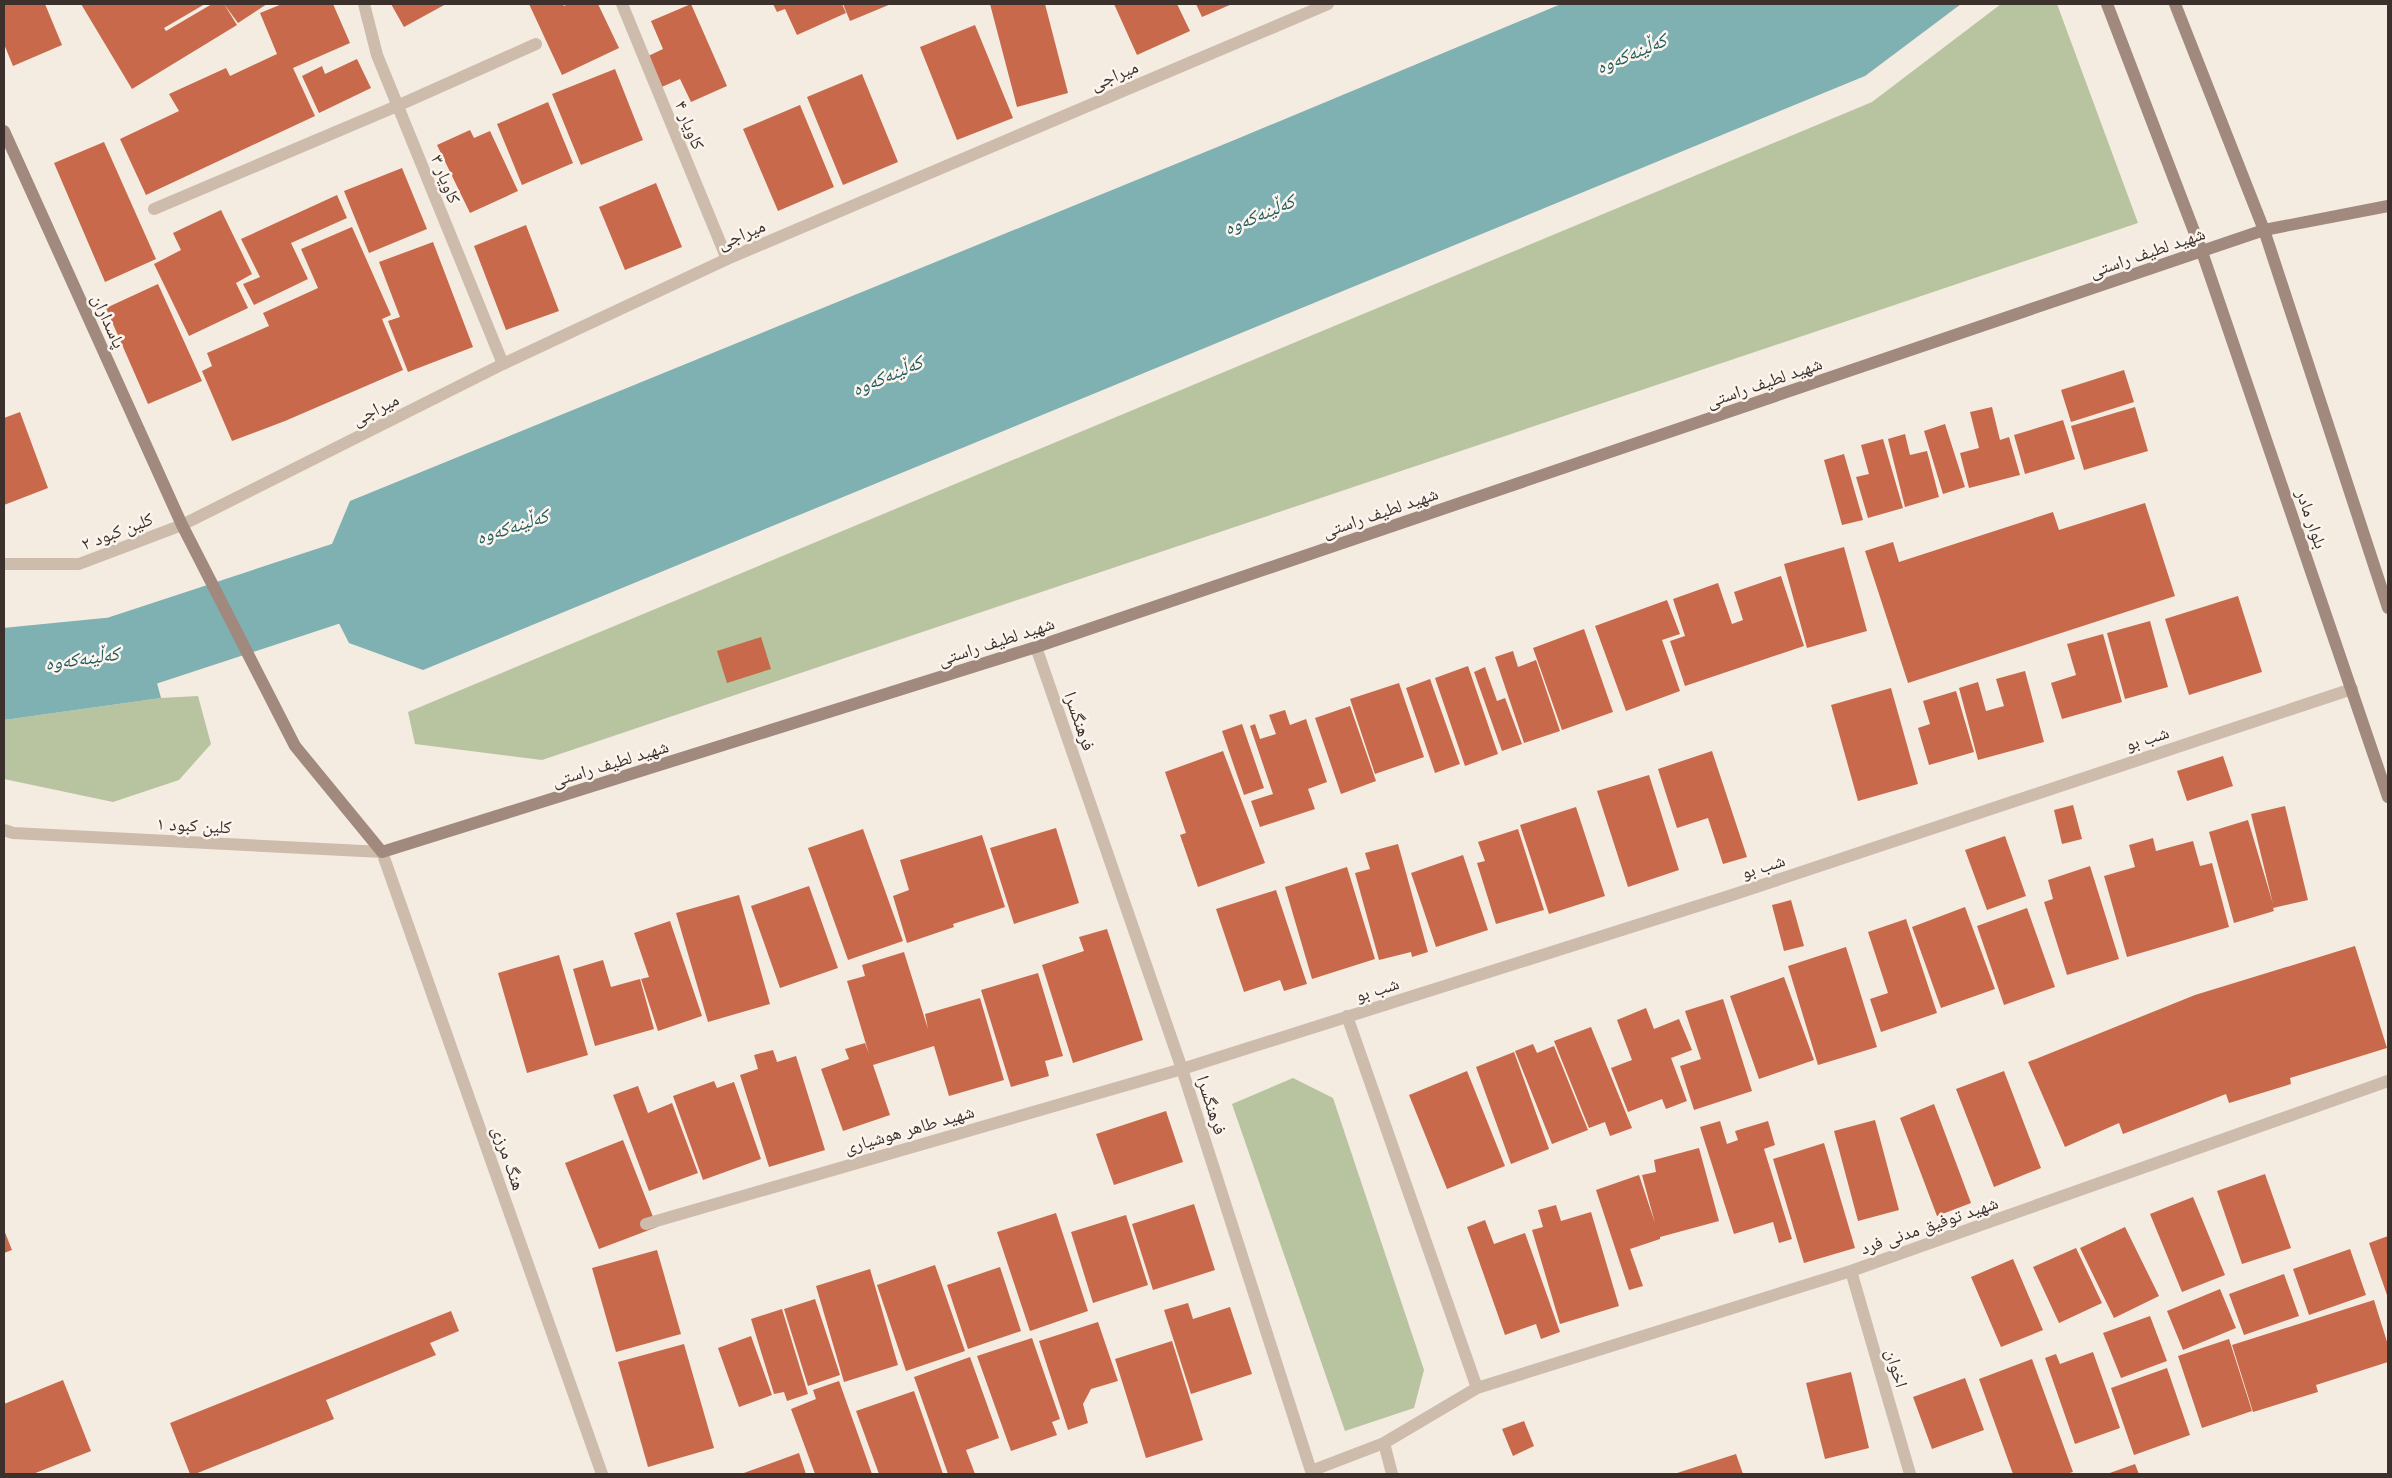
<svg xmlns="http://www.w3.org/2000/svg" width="2392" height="1478" font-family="Mulish,'Noto Naskh Arabic',sans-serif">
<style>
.green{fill:#b8c4a0}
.water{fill:#7fb0b2}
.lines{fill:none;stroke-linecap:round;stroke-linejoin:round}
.river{stroke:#7fb0b2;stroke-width:78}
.building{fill:#c8694b}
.minor{stroke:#cdbbac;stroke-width:12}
.tertiary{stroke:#cdbbac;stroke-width:12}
.secondary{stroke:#a18a7d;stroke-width:12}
.labels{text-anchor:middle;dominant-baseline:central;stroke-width:5;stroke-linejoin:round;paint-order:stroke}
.street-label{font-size:18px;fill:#3b302b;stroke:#fbf5ee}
.water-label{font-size:19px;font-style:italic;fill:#1f5a5e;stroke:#fbf5ee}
</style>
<rect width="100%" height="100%" fill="#f4ebe1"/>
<path class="green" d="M2001 4H2057L2138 223 542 760 415 744 408 712 1872 102Z
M198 696 211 744 179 780 113 802 4 779V720L161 698Z
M1293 1078 1333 1098 1424 1370 1414 1408 1345 1431 1232 1104Z"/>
<path class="water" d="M1561 4H1961L1865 76 423 670 349 643 317 580 350 501 1232 141Z
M140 620 161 698 4 720V637Z"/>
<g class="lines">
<path class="river" d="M4 667 116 656 423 555"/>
</g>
<path class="building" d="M4 4H45L62 45 13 66 4 44Z
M81 4H205L164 28 166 31 212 4H224L237 25 132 89Z
M224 4H267L238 23Z
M282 4H333L350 43 293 68 315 116 146 195 120 139 179 111 169 94 226 68 230 76 277 54 260 13Z
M391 4H446L404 27Z
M529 4H563L564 6 568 4H598L619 48 562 75Z
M691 4 727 86 691 102 680 79 657 89 644 58 663 49 651 21Z
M773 4H842L846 13 797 35 785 9 777 12Z
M843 4H891L850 21Z
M990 4H1045L1068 93 1017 107Z
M1114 4H1177L1190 31 1137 55Z
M1196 4H1232L1202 17Z
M975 25 1013 118 957 140 920 47Z
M357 59 371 88 319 113 302 76 322 66 325 74Z
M615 69 643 140 581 165 552 94Z
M862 74 898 162 843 185 807 97Z
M548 102 573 163 522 185 497 124Z
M800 105 834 187 778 211 743 129Z
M470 130 474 138 490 131 518 191 470 213 437 145Z
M104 142 156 259 105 282 54 163Z
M402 168 427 229 369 253 344 191Z
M656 183 682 247 625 270 599 207Z
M337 195 347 218 291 243 308 279 254 305 243 284 260 277 241 239Z
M221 210 252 274 236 283 248 308 189 336 154 264 181 250 173 233Z
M526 225 559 311 506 330 474 246Z
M352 227 391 315 382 319 403 370 285 421 232 441 202 371 212 366 207 353 269 326 263 313 318 288 301 249Z
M433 242 473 347 408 372 388 321 400 317 379 262Z
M158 284 202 381 148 404 106 308Z
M2124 370 2134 402 2071 422 2061 390Z
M1992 407 2000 440 2009 437 2020 475 1969 488 1960 453 1979 448 1970 412Z
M2135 407 2148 451 2084 470 2071 426Z
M20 412 48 488 4 505V418Z
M2063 420 2075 459 2025 474 2014 435Z
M1945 424 1965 487 1943 494 1924 431Z
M1905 434 1910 455 1927 451 1939 497 1905 507 1888 439Z
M1883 439 1903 508 1868 518 1856 477 1869 474 1861 445Z
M1844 454 1863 520 1842 525 1824 460Z
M2145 503 2175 596 1908 683 1865 551 1893 542 1899 562 2053 512 2059 530Z
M1844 547 1867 631 1807 648 1784 564Z
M1781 576 1804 646 1685 686 1670 641 1685 636 1673 599 1718 583 1732 624 1743 620 1734 592Z
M2238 596 2262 672 2189 695 2165 619Z
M1667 600 1680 634 1662 640 1680 691 1626 711 1595 626Z
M2150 621 2168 687 2125 699 2107 633Z
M1584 629 1613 712 1562 730 1533 648Z
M2103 634 2122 702 2062 719 2051 683 2076 675 2067 644Z
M761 637 771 669 727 683 717 651Z
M1513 651 1518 667 1536 660 1560 731 1524 743 1495 657Z
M1468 666 1498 754 1465 766 1435 678Z
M1485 667 1497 701 1505 698 1522 744 1502 751 1474 672Z
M2025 671 2044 742 1978 760 1959 688 1978 682 1986 711 2004 706 1996 679Z
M1430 679 1460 764 1435 773 1406 688Z
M1399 683 1424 757 1375 774 1350 699Z
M1891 688 1918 784 1858 801 1831 705Z
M1956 691 1974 752 1929 765 1918 728 1930 724 1923 701Z
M1350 706 1376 781 1341 794 1315 718Z
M1285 710 1290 725 1306 719 1327 782 1308 789 1315 809 1260 827 1251 801 1273 794 1250 726 1255 724 1260 739 1276 734 1269 715Z
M1242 724 1264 788 1244 795 1222 731Z
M1223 751 1265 863 1198 887 1180 835 1186 833 1165 772Z
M1712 751 1747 857 1723 864 1708 818 1677 828 1658 769Z
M2223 756 2233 786 2187 801 2177 771Z
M1649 775 1679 870 1628 887 1597 791Z
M2073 805 2082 839 2062 844 2054 810Z
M2285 806 2308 900 2273 908 2274 911 2234 923 2209 832 2248 820 2273 904 2251 814Z
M1576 807 1605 896 1549 914 1520 825Z
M1056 828 1079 903 1014 924 990 848Z
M863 829 903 941 848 960 808 848Z
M1518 829 1544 910 1496 924 1477 863 1485 861 1478 842Z
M982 835 1005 907 953 924 954 927 907 943 893 896 909 890 900 860Z
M2005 836 2026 896 1987 910 1965 850Z
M2153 838 2156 851 2193 841 2200 866 2212 863 2229 927 2127 957 2104 876 2135 867 2129 845Z
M1398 844 1428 952 1412 957 1411 952 1379 960 1355 873 1370 869 1365 853Z
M1463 855 1488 930 1436 947 1411 873Z
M2090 866 2119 959 2067 975 2044 902 2053 899 2048 880Z
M1347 867 1375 959 1312 979 1285 887Z
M809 886 838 968 780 988 751 906Z
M1276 890 1307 984 1284 991 1280 980 1244 992 1216 909Z
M739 895 770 1004 708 1022 676 913Z
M1791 900 1804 946 1784 951 1772 905Z
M1965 907 1995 989 1941 1008 1912 927Z
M2027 908 2055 987 2004 1005 1977 926Z
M1906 919 1937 1013 1881 1032 1870 999 1888 993 1868 932Z
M670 921 702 1016 658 1031 641 979 649 977 634 933Z
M1107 929 1143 1040 1073 1063 1042 965 1084 951 1079 937Z
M2355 946 2387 1048 2290 1078 2291 1084 2229 1103 2226 1094 2123 1134 2119 1123 2065 1147 2028 1062 2195 995Z
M1846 947 1877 1047 1818 1065 1788 966Z
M904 952 928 1029 925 1014 980 998 1004 1080 949 1096 934 1046 873 1065 890 1115 843 1131 821 1069 849 1059 845 1049 865 1043 869 1054 847 981 865 976 862 965Z
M559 955 588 1055 527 1073 498 973Z
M603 960 611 987 640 979 654 1029 595 1046 573 969Z
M1038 973 1063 1056 1045 1061 1049 1076 1011 1087 981 990Z
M1784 977 1814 1060 1759 1079 1730 996Z
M1723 999 1752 1091 1694 1110 1680 1066 1701 1059 1685 1011Z
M1646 1008 1654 1029 1679 1019 1692 1050 1671 1058 1687 1101 1666 1109 1662 1099 1628 1112 1611 1068 1632 1060 1617 1020Z
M1591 1027 1632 1128 1610 1136 1605 1122 1589 1128 1554 1041Z
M1533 1044 1537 1053 1554 1046 1588 1130 1552 1144 1515 1051Z
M773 1050 777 1062 796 1056 825 1150 769 1167 740 1075 758 1069 754 1055Z
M1514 1052 1549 1149 1511 1164 1476 1067Z
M1467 1071 1505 1166 1447 1189 1409 1095Z
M2004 1071 2041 1168 1994 1187 1956 1089Z
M714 1081 717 1088 734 1082 761 1159 703 1180 673 1096Z
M638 1086 648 1113 672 1103 698 1173 649 1191 613 1095Z
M1934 1104 1971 1203 1937 1216 1900 1118Z
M1166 1111 1183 1162 1114 1185 1096 1134Z
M1875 1120 1899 1210 1858 1221 1834 1131Z
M1720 1121 1727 1144 1738 1140 1735 1131 1768 1121 1775 1145 1764 1149 1792 1239 1779 1243 1773 1222 1734 1234 1700 1127Z
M623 1140 657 1227 599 1249 565 1163Z
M1824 1143 1855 1248 1804 1263 1773 1159Z
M1699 1148 1719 1221 1660 1237V1239L1630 1249 1643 1286 1629 1290 1596 1190 1639 1175 1655 1223 1642 1175 1656 1172 1654 1160Z
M2265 1174 2291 1248 2242 1264 2217 1191Z
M2193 1197 2225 1275 2182 1292 2150 1214Z
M1194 1204 1215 1270 1153 1290 1132 1224Z
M1556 1205 1561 1221 1591 1212 1619 1306 1560 1324 1532 1230 1543 1227 1538 1210Z
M1056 1213 1088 1311 1030 1331 997 1232Z
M1126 1215 1148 1285 1093 1303 1071 1232Z
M1485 1220 1494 1244 1525 1233 1560 1332 1541 1339 1536 1324 1505 1335 1467 1227Z
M2125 1227 2159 1296 2114 1318 2080 1248Z
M4 1230 12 1250 4 1253Z
M2388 1236V1298L2369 1243Z
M2076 1248 2102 1303 2059 1323 2033 1267Z
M2350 1249 2366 1295 2309 1315 2293 1269Z
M657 1250 681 1334 616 1352 592 1268Z
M2013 1259 2043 1330 2001 1347 1971 1277Z
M935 1265 965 1351 906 1371 877 1285Z
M1000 1267 1021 1331 968 1349 947 1285Z
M870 1269 898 1365 844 1382 816 1286Z
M2284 1274 2299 1316 2244 1335 2229 1294Z
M2220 1289 2236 1328 2183 1350 2167 1311Z
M815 1299 840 1375 808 1386 784 1309Z
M2374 1300 2388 1345V1362L2316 1385 2318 1392 2253 1412 2232 1345Z
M1188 1303 1193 1319 1230 1307 1252 1374 1191 1394 1164 1310Z
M782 1309 808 1394 787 1401 784 1392 774 1394 751 1319Z
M451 1311 459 1331 430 1343 436 1355 326 1400 334 1419 195 1474H190L170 1423Z
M2150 1316 2167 1361 2121 1378 2103 1333Z
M1098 1322 1118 1381 1091 1389 1083 1404 1088 1423 1068 1430 1039 1341Z
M751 1336 772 1395 739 1407 718 1348Z
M1032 1338 1060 1419 1052 1422 1057 1435 1011 1451 977 1356Z
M2229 1339 2252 1411 2202 1428 2178 1356Z
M1172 1341 1203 1440 1146 1458 1115 1359Z
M684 1344 714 1448 648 1467 618 1362Z
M2093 1352 2120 1428 2075 1444 2045 1358 2056 1354 2060 1364Z
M970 1357 999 1438 966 1450 975 1474H948L914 1377Z
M2032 1359 2073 1472 2066 1474H2013L1979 1379Z
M2167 1368 2190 1435 2134 1455 2111 1388Z
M1851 1372 1869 1448 1825 1459 1806 1383Z
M1965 1378 1984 1430 1932 1449 1913 1397Z
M63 1380 91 1451 33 1474H4V1404Z
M839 1381 872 1474H815L791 1409 816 1399 813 1390Z
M914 1391 943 1474H879L856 1411Z
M1524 1421 1534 1446 1513 1456 1502 1429Z
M799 1453 806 1474H741Z
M1736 1454 1743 1474H1674Z
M2135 1464 2139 1474H2107Z"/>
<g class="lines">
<path class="minor" d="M364 4 377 55 503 364
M622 4 727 259
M154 209 397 106 536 44
M1036 647 1182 1069 1311 1471 1384 1443 1392 1474
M1347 1016 1477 1388 1384 1443
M646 1224 1182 1069 1729 896 2352 689
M1851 1271 1910 1474
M1477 1388 1851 1271 2388 1081"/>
<path class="tertiary" d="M4 564H79L182 525 503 364 727 259 1328 4
M4 830 13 833 382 852 602 1474"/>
<path class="secondary" d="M2107 4 2202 252 2388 797
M2175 4 2264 230 2388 608
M4 131 182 525 295 746 382 852 1036 647 2264 230 2388 206"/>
</g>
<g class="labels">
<g class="street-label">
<text transform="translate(1114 75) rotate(-23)">میراجی</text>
<text transform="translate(690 125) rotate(68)">کاویار ۴</text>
<text transform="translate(446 179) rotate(68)">کاویار ۳</text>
<text transform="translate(741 234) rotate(-23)">میراجی</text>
<text transform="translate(2147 252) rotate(-19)">شهید لطیف راستی</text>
<text transform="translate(109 321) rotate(66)">پاسداران</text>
<text transform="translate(1764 382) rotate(-19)">شهید لطیف راستی</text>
<text transform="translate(375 409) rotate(-27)">میراجی</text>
<text transform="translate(1380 512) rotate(-19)">شهید لطیف راستی</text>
<text transform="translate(2312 519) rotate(71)">بلوار مادر</text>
<text transform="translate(117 531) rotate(-21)">کلین کبود ۲</text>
<text transform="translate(996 641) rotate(-18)">شهید لطیف راستی</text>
<text transform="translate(1080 721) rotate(71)">فرهنگسرا</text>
<text transform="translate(2147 738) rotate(-18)">شب بو</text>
<text transform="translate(610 763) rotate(-17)">شهید لطیف راستی</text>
<text transform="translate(194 825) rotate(3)">کلین کبود ۱</text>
<text transform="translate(1763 866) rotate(-18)">شب بو</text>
<text transform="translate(1377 989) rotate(-18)">شب بو</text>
<text transform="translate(1212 1105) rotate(72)">فرهنگسرا</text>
<text transform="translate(909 1129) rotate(-16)">شهید طاهر هوشیاری</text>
<text transform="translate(509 1158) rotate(71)">هنگ مرزی</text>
<text transform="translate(1929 1225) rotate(-19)">شهید توفیق مدنی فرد</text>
<text transform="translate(1897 1368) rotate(74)">اخوان</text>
</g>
<g class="water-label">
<text transform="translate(1631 53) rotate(-23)">کەڵینەکەوە</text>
<text transform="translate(1259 214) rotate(-23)">کەڵینەکەوە</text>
<text transform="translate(887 375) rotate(-23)">کەڵینەکەوە</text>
<text transform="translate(512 526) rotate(-18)">کەڵینەکەوە</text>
<text transform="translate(82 658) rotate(-8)">کەڵینەکەوە</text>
</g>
</g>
<rect width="2392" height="1478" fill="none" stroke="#3b302b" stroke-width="10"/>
</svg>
